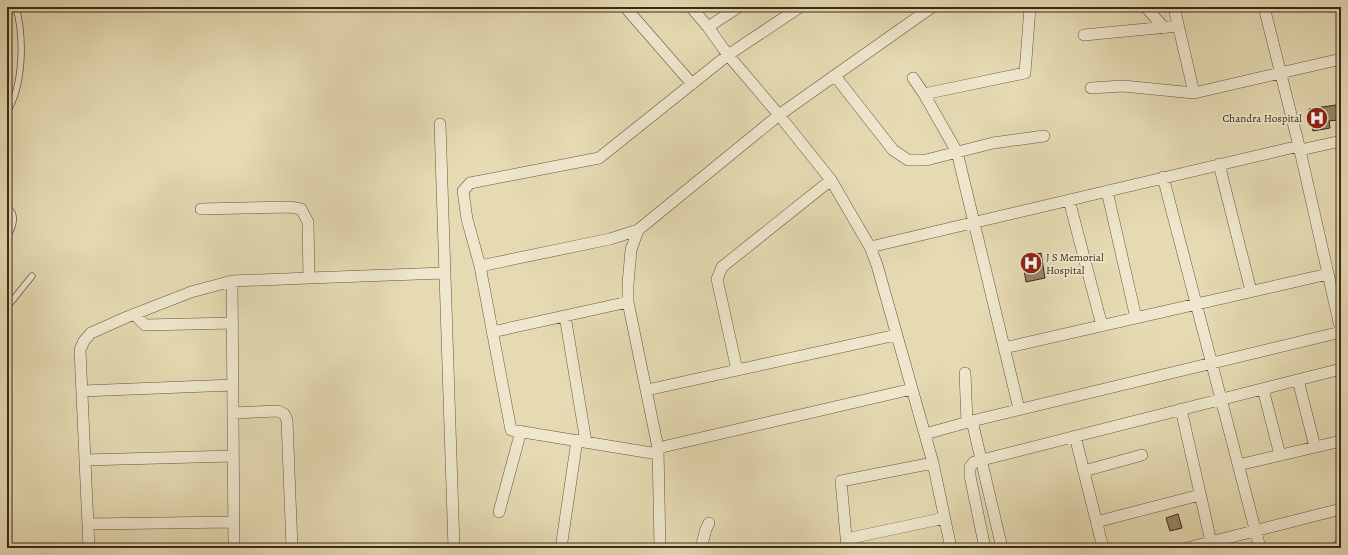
<svg xmlns="http://www.w3.org/2000/svg" width="1348" height="555" font-family="Alegreya,serif">
<style>
.building{fill:#948569;stroke:#3d2819}
.lines{fill:none;stroke-linecap:round;stroke-linejoin:round}
.lane-casing{stroke:#67543f;stroke-width:7}
.street-casing{stroke:#67543f;stroke-width:12}
.secondary-casing{stroke:#3d2819;stroke-width:16}
.lane{stroke:#eee7cd;stroke-width:5.5}
.street{stroke:#eee7cd;stroke-width:11}
.secondary{stroke:#eee7cd;stroke-width:15}
.labels{text-anchor:middle;dominant-baseline:central;stroke-width:3.5;stroke-linejoin:round;paint-order:stroke}
.poi-label{font-size:11px;fill:#3d2819;stroke:#eee7cd;text-anchor:end}
</style>
<rect width="100%" height="100%" fill="#e5dab2"/>
<filter id="stains"><feTurbulence type="fractalNoise" baseFrequency=".005" numOctaves="4"/><feColorMatrix values="0 0 0 0 .2 0 0 0 0 .09 0 0 0 0 .02 0 0 0 .5 -.17"/></filter>
<radialGradient id="worn" r=".72"><stop offset=".6" stop-color="#630" stop-opacity="0"/><stop offset="1" stop-color="#630" stop-opacity=".3"/></radialGradient>
<path class="building" d="M1336 105 1338 120 1329 121 1330 128 1313 131 1309 109Z
M1041 253 1045 278 1026 282 1022 257Z
M1178 514 1182 528 1170 531 1166 518Z"/>
<g class="lines">
<g class="lane-casing">
<path id="lane" d="M7 112C24 84 24 37 16 7
M7 207C18 215 13 227 7 237
M7 307 32 276"/>
</g>
<g class="street-casing">
<path id="street" d="M625 7 692 84
M691 7 708 27 728 55 779 115 831 180 870 247 877 265 933 463 951 548
M1146 7 1164 28
M1174 7 1194 93
M1264 7 1299 146 1341 331
M708 27 737 8
M1084 35 1178 26
M835 76 893 150 908 160H926L993 143 1044 136
M913 78 924 94 957 152 1019 409
M1091 88 1123 86 1194 93 1341 59
M924 94 1025 73 1030 7
M440 124 454 548
M1300 150 1341 141
M1219 164 1251 291
M1163 177 1260 548
M1107 191 1136 318
M1069 200 1102 326
M201 209 290 207 301 209 308 222 309 278 444 273
M638 230 631 250 628 284V302L658 448 660 548
M870 247 1299 146
M480 266 610 239 638 230 779 115 932 7
M232 281 234 548
M134 314 145 325 233 323
M565 316 586 442
M492 332 628 302
M1004 348 1328 274
M737 370 717 279 722 267 831 180
M965 373 967 422
M1298 380 1315 447
M1263 389 1280 455
M647 390 896 335
M82 391 233 385
M1181 409 1211 542
M233 413 278 411 284 414 287 420 292 548
M972 421 1002 548
M925 434 972 421 1341 332
M1075 436 1103 548
M658 448 912 389
M658 454 511 430 480 266 467 219 463 191 470 183 599 158 728 55 800 7
M85 460 233 456
M1238 465 1341 441
M1084 471 1142 455
M499 512 521 431
M1096 522 1200 495
M88 524 234 522
M846 539 945 518
M89 548 80 350 84 341 91 333 127 317 191 292 232 281 309 278
M561 548 577 440
M701 548 706 529 709 523
M847 548 841 481 933 463
M985 548 970 476V467L974 462 1341 369
M1187 548 1341 509"/>
</g>
<g class="secondary-casing">
<path id="secondary" d="M1339 548 1341 547"/>
</g>
<use href="#lane" class="lane"/>
<use href="#street" class="street"/>
<use href="#secondary" class="secondary"/>
</g>
<defs>
<g id="hospital-disc" transform="scale(1.15)"><circle r="9.5" fill="#8f2418" stroke="#eee7cd"/><path d="M-5-5h3v3.5h4V-5h3V5h-3V1.5h-4V5h-3Z" fill="#fff"/></g>
</defs>
<g fill-rule="evenodd">
<use href="#hospital-disc" x="1317" y="118"/>
<use href="#hospital-disc" x="1031" y="263"/>
</g>
<g class="labels">
<g class="poi-label">
<text x="1302" y="118">Chandra Hospital</text>
<text x="1046" y="257" text-anchor="start">J S Memorial<tspan x="1046" dy="13">Hospital</tspan></text>
</g>
</g>
<rect width="1348" height="555" fill="none" stroke="#e5dab2" stroke-width="24"/>
<rect x="8" y="8" width="1332" height="539" fill="none" stroke="#3d2819" stroke-width="2"/>
<rect x="12" y="12" width="1324" height="531" fill="none" stroke="#3d2819"/>
<rect width="100%" height="100%" filter="url(#stains)"/>
<rect width="100%" height="100%" fill="url(#worn)"/>
</svg>
